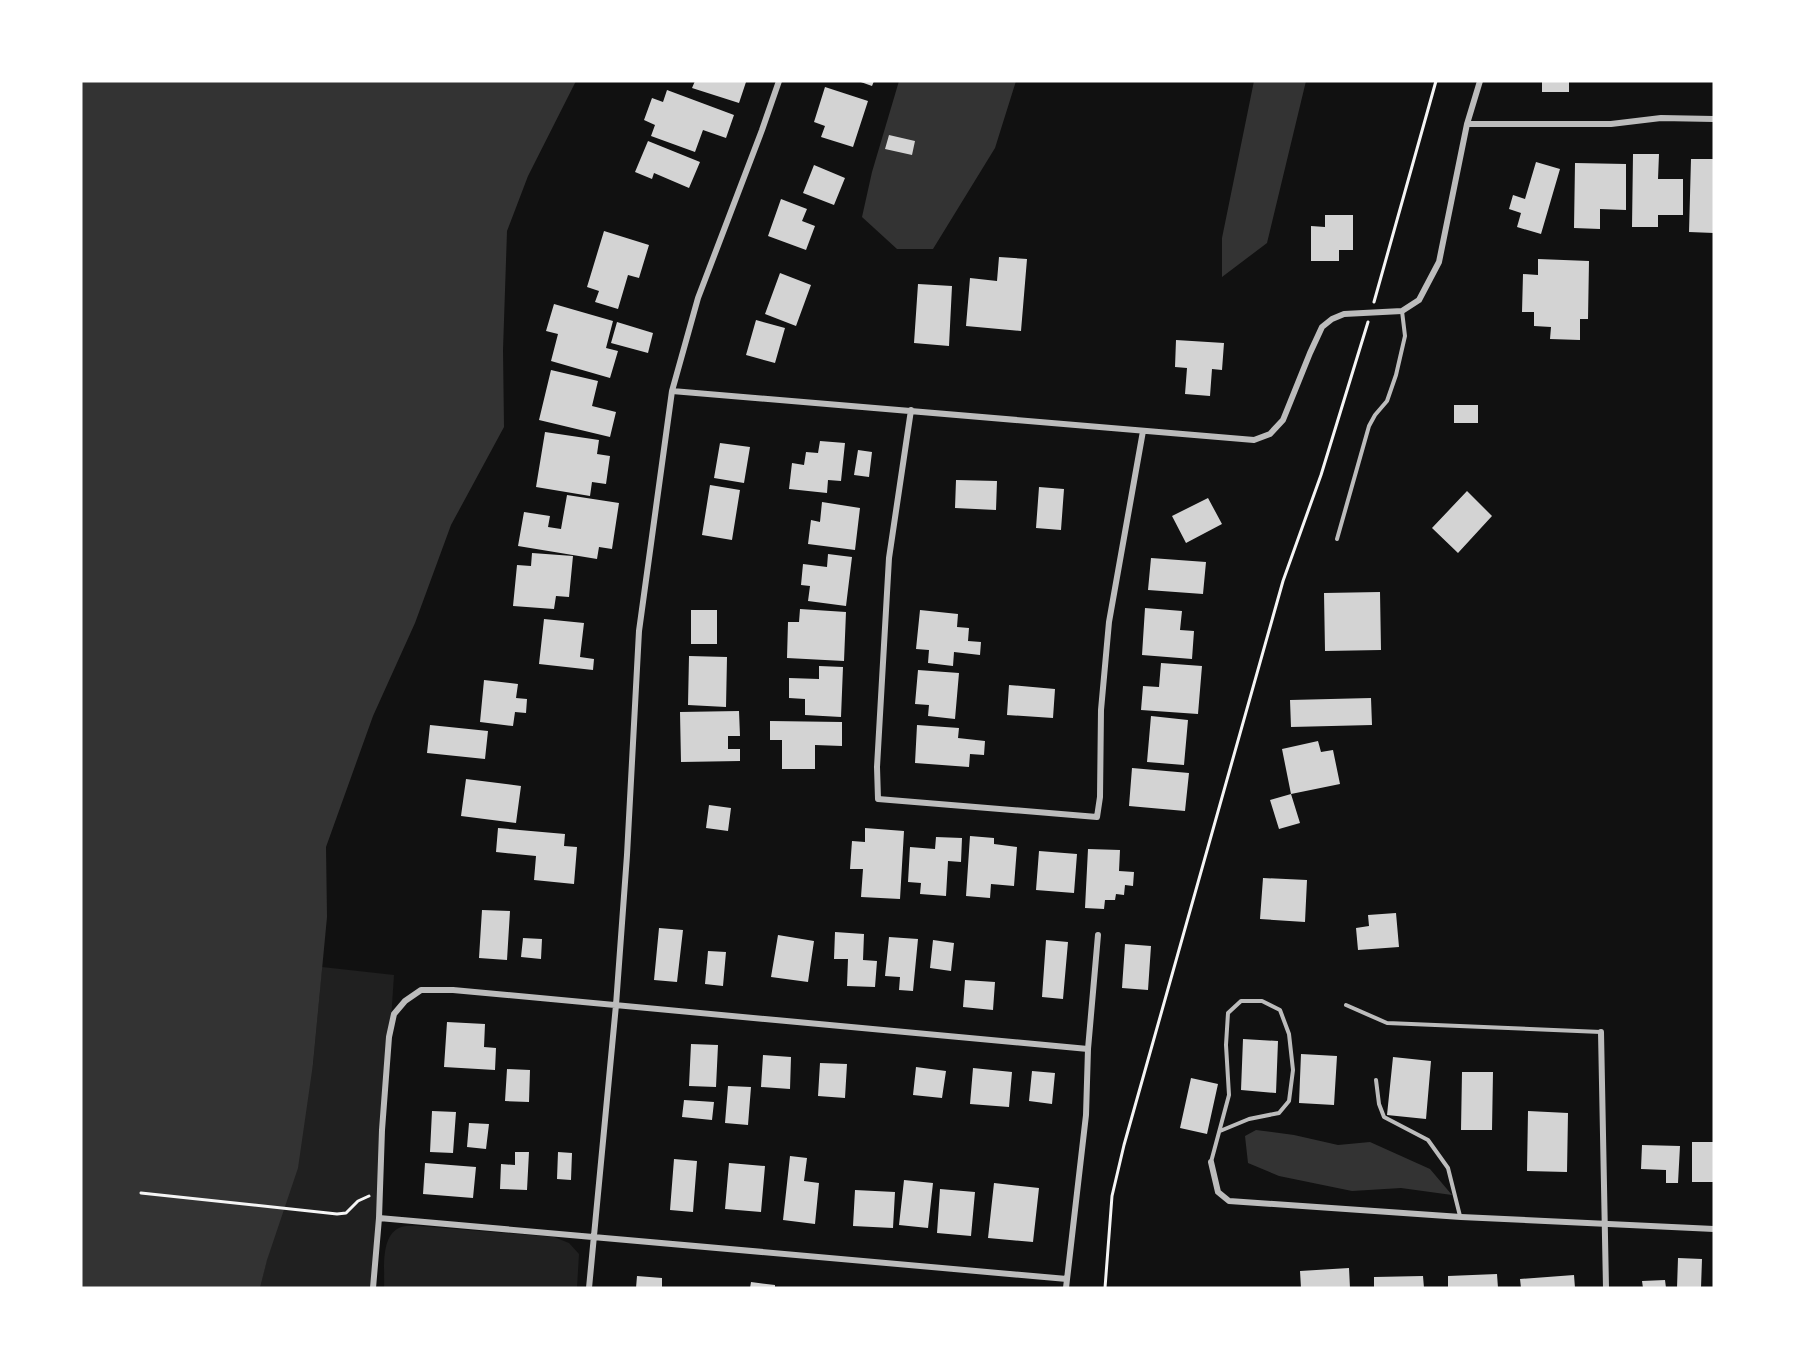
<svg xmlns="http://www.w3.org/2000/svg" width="1795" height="1369" font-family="'DM Sans',sans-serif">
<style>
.green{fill:#202020}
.water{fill:#333}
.building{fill:#d3d3d3}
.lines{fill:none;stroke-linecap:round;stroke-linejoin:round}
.path{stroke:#f5f5f5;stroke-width:3}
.service{stroke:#bcbcbc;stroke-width:4}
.minor{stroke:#bcbcbc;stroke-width:6}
</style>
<rect width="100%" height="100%" fill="#111"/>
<path class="green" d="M322 967 394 975 373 1288H260L313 1064Z
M419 1226 554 1237 569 1243 579 1254 577 1288H384C385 1270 380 1237 399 1228 405 1225 413 1226 419 1226Z"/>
<path class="water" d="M81 81H576L528 176 507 231 503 350 504 427 451 525 415 623 373 716 326 847 327 917 313 1064 298 1168 267 1260 260 1288H81Z
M899 81H1016L995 148 933 249H897L862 217 872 172Z
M1254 81H1306L1267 243 1222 277V238Z
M1256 1130 1294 1135 1338 1145 1370 1142 1430 1169 1452 1195 1401 1188 1352 1191 1279 1176 1248 1163 1245 1136Z"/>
<path class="building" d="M695 81H743L746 82 739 103 692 88Z
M858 81H874L872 86Z
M1542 81H1569V92H1542Z
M825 87 868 101 853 147 821 137 825 126 814 122Z
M667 90 734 115 726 138 703 130 695 152 651 136 655 125 644 120 652 98 663 102Z
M889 135 915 141 912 155 885 149Z
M648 141 700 162 689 188 654 173 652 179 635 172Z
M1633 154H1659L1658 179H1683V215H1658V227H1632Z
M1691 159H1714V233L1689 232Z
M1536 162 1560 169 1541 234 1517 227 1521 213 1509 209 1513 195 1525 199Z
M1575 163 1626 164V210L1600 209V229L1574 228Z
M814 165 845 178 834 205 803 193Z
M781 199 807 209 802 221 815 226 806 250 768 236Z
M1325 215H1353V250H1339V261H1311V226L1325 227Z
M604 231 649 245 639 278 628 275 618 309 595 302 599 291 587 287Z
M999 257 1027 259 1021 331 966 326 970 278 997 281Z
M1538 259 1589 261 1588 319H1580V340L1550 339 1551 327 1534 326V312H1522L1523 274 1538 275Z
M780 273 811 285 796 326 765 314Z
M918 284 952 286 949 346 914 343Z
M554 304 613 321 606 348 618 351 610 378 551 361 558 334 546 331Z
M756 320 785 328 775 363 746 355Z
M617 322 653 333 648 353 611 343Z
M1176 340 1224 343 1222 370 1212 369 1210 396 1185 394 1187 368 1175 367Z
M551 370 598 381 592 406 616 412 610 437 539 420Z
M1454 405H1478V423H1454Z
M545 432 599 440 597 454 610 456 606 484 592 482 590 496 536 487Z
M820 441 845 443 841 481 828 480 827 493 789 489 792 463 804 465 806 452 818 453Z
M720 443 750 447 744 483 714 478Z
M858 450 872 452 869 477 854 475Z
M956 480 997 481 996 510 955 508Z
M710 485 740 490 732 540 702 535Z
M1039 487 1064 489 1061 530 1036 528Z
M1467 491 1492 516 1458 553 1432 528Z
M567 495 619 503 612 549 599 547 597 559 518 546 524 512 550 516 548 527 561 529Z
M1208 498 1222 524 1186 543 1172 516Z
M822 502 860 508 855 550 808 544 811 520 820 522Z
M532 553 573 556 569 597 556 596 554 609 513 606 517 565 531 566Z
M828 554 852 557 846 606 808 601 810 586 801 585 803 564 827 567Z
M1151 558 1206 562 1203 594 1148 590Z
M1380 592 1381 650 1325 651 1324 593Z
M1145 608 1182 611 1180 630 1194 631 1192 659 1142 655Z
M800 609 846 612 844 661 787 658 788 622H799Z
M691 610H717V644H691Z
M920 610 958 614 957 627 969 628 968 641 981 642 980 655 954 652 953 666 928 663 929 650 916 649Z
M544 619 584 623 580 657 594 659 593 670 539 664Z
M689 656 727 657 726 707 688 705Z
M1161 663 1202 666 1198 714 1141 710 1143 686 1159 687Z
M819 666 843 667 841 717 805 715V699L789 698V678L819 679Z
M918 670 959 673 955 719 928 716 929 705 915 704Z
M484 680 518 684 516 698 527 699 526 713 515 712 513 726 480 722Z
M1009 685 1055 689 1053 718 1007 715Z
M1371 698 1372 725 1291 727 1290 700Z
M739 711 740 736H728V749H740V761L681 762 680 712Z
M1151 716 1188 720 1184 765 1147 762Z
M770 721 842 722V746L815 745V769H782V740H770Z
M430 725 488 731 485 759 427 753Z
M917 725 959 728 958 738 985 741 984 755 970 754 969 767 915 763Z
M1318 741 1321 752 1333 750 1340 784 1291 794 1282 749Z
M1132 768 1189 773 1185 811 1129 806Z
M466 779 521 786 516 823 461 816Z
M1291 794 1300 823 1279 829 1270 800Z
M709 805 731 808 728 831 706 828Z
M498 828 565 834 564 846 577 847 574 884 534 880 536 856 496 852Z
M865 828 904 831 900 899 861 897 863 869H850L852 841 865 842Z
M970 836 994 838V844L1017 847 1014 886 991 884 990 898 966 896Z
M936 837 962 838 961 862 948 861 946 896 920 894 921 883 908 882 910 847 935 849Z
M1088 849 1120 850 1119 871 1134 872 1133 886 1125 885 1124 895 1116 894 1115 900H1105L1104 909 1085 908Z
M1039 851 1077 854 1074 893 1036 890Z
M1263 878 1307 880 1305 922 1260 919Z
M482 910 510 911 507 960 479 958Z
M1396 913 1399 947 1358 950 1356 928 1369 926 1368 915Z
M659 928 683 930 677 982 654 980Z
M835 932 864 934 863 960 877 961 875 987 847 986 848 959H834Z
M778 935 814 941 808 982 771 977Z
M889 937 918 939 913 991 899 990 900 977 885 976Z
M523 938 542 939 541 959 521 957Z
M933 940 954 943 951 971 930 968Z
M1046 940 1068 942 1063 999 1042 997Z
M1125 944 1151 946 1148 990 1122 988Z
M708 951 726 952 723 986 705 984Z
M965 980 995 982 993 1010 963 1007Z
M447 1022 485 1024 484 1047 496 1048 495 1070 444 1067Z
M1243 1039 1278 1041 1276 1093 1241 1090Z
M691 1044 718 1045 716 1087 689 1086Z
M1301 1054 1337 1056 1334 1105 1299 1103Z
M763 1055 791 1057 790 1089 761 1087Z
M1393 1057 1431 1061 1426 1119 1387 1115Z
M820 1063 847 1064 845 1098 818 1096Z
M916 1067 946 1071 942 1098 913 1095Z
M973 1068 1012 1072 1009 1107 970 1104Z
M507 1069 530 1070 529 1102 505 1101Z
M1032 1071 1055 1073 1052 1104 1029 1101Z
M1462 1072H1493L1492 1130H1461Z
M1191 1078 1218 1084 1207 1134 1180 1128Z
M728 1086 751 1087 748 1125 725 1123Z
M684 1100 714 1102 712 1120 682 1117Z
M432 1111 456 1112 453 1153 430 1152Z
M1528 1111 1568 1113 1567 1172 1527 1171Z
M469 1123 489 1124 486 1149 467 1147Z
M1692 1142H1714V1182H1692Z
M1642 1145 1680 1146 1678 1183H1666V1170L1641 1169Z
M515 1152H529L527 1190 500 1189 501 1164 515 1165Z
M558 1152 572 1153 571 1180 557 1179Z
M790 1156 807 1158 804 1181 819 1183 815 1224 783 1220Z
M674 1159 697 1161 693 1212 670 1210Z
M425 1163 476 1167 473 1198 423 1194Z
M729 1163 765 1166 761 1212 725 1209Z
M904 1180 933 1183 928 1228 899 1225Z
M994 1183 1039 1188 1033 1242 988 1238Z
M940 1189 975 1192 971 1236 937 1233Z
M855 1190 895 1192 893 1228 853 1226Z
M1678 1258 1702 1259 1701 1288H1677Z
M1349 1268 1350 1288H1301L1300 1271Z
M1497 1274 1498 1288H1448V1276Z
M1574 1275 1575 1288H1521L1520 1279Z
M637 1276 662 1278V1288H636Z
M1423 1276 1424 1288H1374V1277Z
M1665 1280 1666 1288H1643L1642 1281Z
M751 1282 775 1285V1288H750Z"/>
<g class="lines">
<path class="path" d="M1374 302 1436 81
M141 1193 337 1214 346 1213 358 1201 369 1196
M1105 1288 1112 1196 1124 1145 1283 581 1321 475 1368 322"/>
<path class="service" d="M1337 539 1369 426 1375 415 1387 401 1396 375 1405 336 1402 311
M1346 1005 1387 1023 1601 1032
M1376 1080 1379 1104 1384 1117 1428 1140 1448 1168 1460 1216
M1211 1162 1229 1095 1226 1045 1228 1013 1241 1001H1262L1280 1010 1289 1034 1293 1070 1289 1101 1279 1113 1249 1119 1220 1131"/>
<path class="minor" d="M1467 124H1611L1661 118 1714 119
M672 391 1254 440 1270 434 1283 420 1310 353 1322 327 1332 319 1344 314 1402 311 1419 300 1439 262 1467 124 1480 81
M911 410 889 558 877 767 878 799 1097 817 1100 797 1101 710 1109 622 1143 431
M1601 1032 1606 1288
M1211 1162 1218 1192 1229 1201 1461 1217 1714 1229
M379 1218 1067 1279
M373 1288 379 1218 382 1130 389 1037 394 1014 405 1001 421 990H453L1088 1049
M589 1288 616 1005 627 855 639 631 672 391 698 298 762 130 779 81
M1066 1288 1086 1115 1088 1049 1098 935"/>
</g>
<rect width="1795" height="1369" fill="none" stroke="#ffffff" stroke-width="165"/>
</svg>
